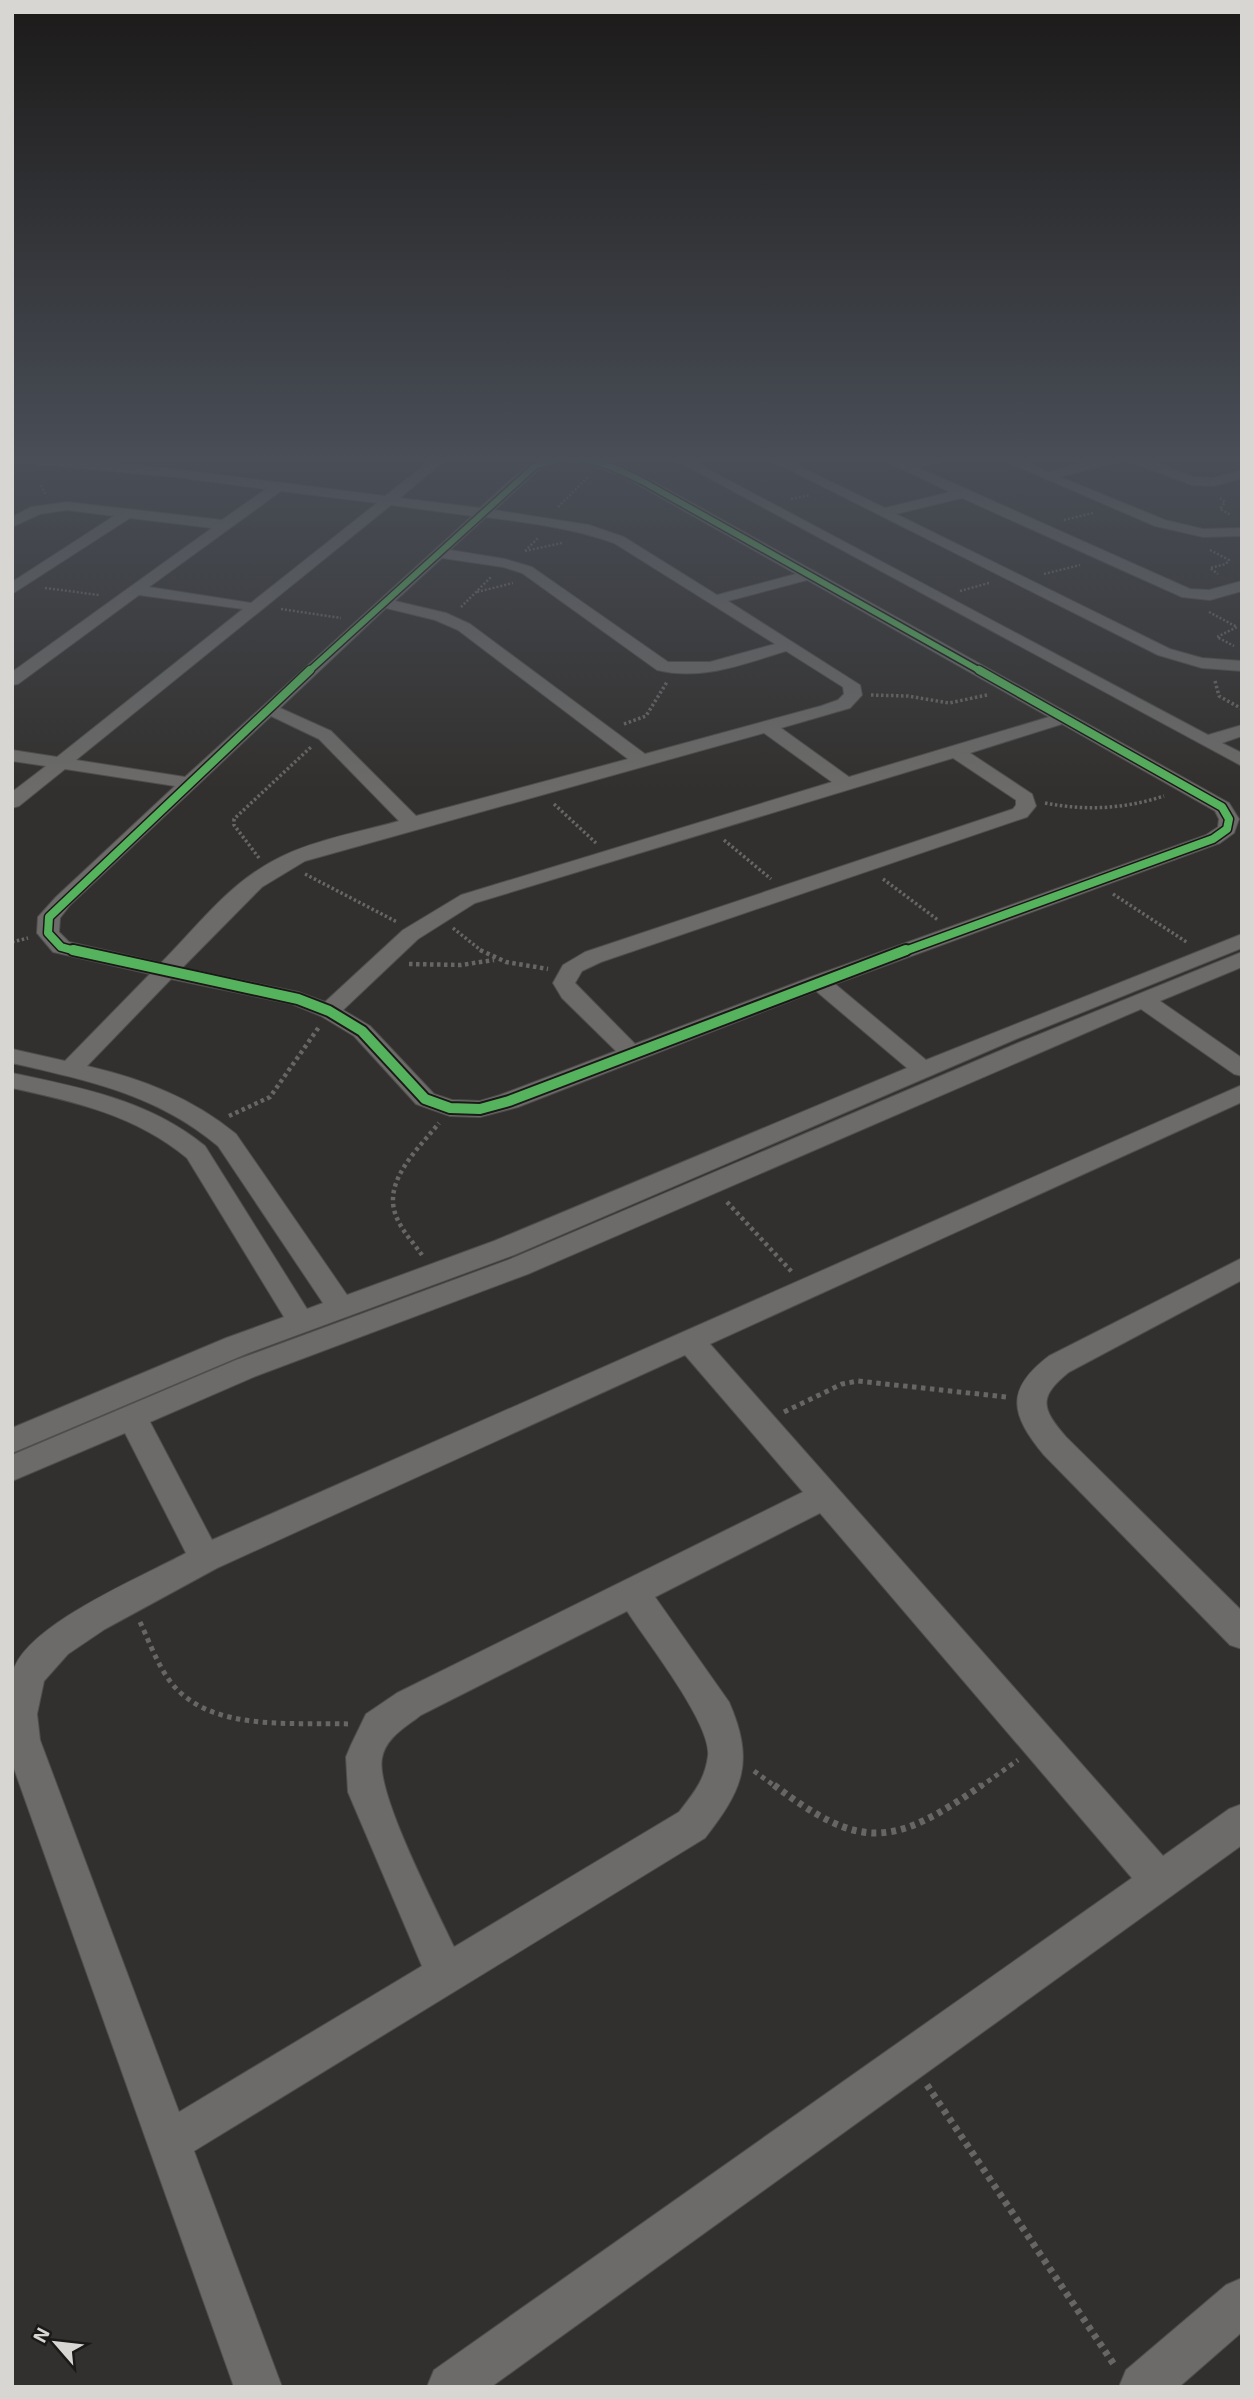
<svg xmlns="http://www.w3.org/2000/svg" width="1254" height="2399" font-family="'Exo 2',sans-serif">
<style>
.lines{fill:none;stroke-linecap:round;stroke-linejoin:round}
.minor-casing{stroke:#4f4e4c;stroke-width:2}
.path-far4{stroke:#676664;stroke-width:2.5;stroke-dasharray:2 2;stroke-linecap:butt}
.path-far3{stroke:#676664;stroke-width:3.5;stroke-dasharray:2.5 2.5;stroke-linecap:butt}
.path-far2{stroke:#676664;stroke-width:4.5;stroke-dasharray:3.5 3.5;stroke-linecap:butt}
.path-far1{stroke:#676664;stroke-width:5;stroke-dasharray:4.5 4.5;stroke-linecap:butt}
.path{stroke:#676664;stroke-width:7;stroke-dasharray:5 5;stroke-linecap:butt}
.minor{fill:#6c6b69;fill-rule:evenodd}
.cycleway-far2-casing{stroke:#1b1917;stroke-width:9}
.cycleway-far1-casing{stroke:#1b1917;stroke-width:11}
.cycleway-casing{stroke:#1b1917;stroke-width:14}
.cycleway-far2{stroke:#56b35d;stroke-width:6}
.cycleway-far1{stroke:#56b35d;stroke-width:8}
.cycleway{stroke:#56b35d;stroke-width:10}
</style>
<rect width="100%" height="100%" fill="#32302e"/>
<g class="lines">
<g class="minor-casing">
<path id="minor" d="M12 456 175 469 385 496 436 456H450L400 498 480 508C496 494 511 477 529 465 565 439 624 466 658 484L1229 803 1239 819 1234 833 1220 843 835 984 926 1060 1242 934V948L1016 1039 514 1255 246 1354 12 1453V1428L226 1338 284 1317 187 1158C135 1115 76 1102 12 1088V1073C82 1088 149 1100 205 1146L307 1309 323 1303 218 1146C156 1094 89 1081 12 1063V1049L65 1061 150 974 53 952 37 933 38 917 56 897 175 786 65 769 19 806 12 808V792L46 766 12 761V750L57 757 243 609 139 595 18 684 12 685V672L212 528 130 518 12 594V582L114 516 67 510 40 514 12 527V517L31 507 67 502 222 520 266 489 175 477 12 462ZM560 461 592 465 626 478 796 574 717 595 624 537 589 525 494 510 540 469ZM281 491 377 503 251 603 149 587ZM391 505 472 516 185 777 76 760ZM486 517C530 523 572 528 614 543L775 644 710 662H668L532 567 505 559 450 550ZM442 558 503 567 522 573 657 670C702 681 743 664 786 651L843 687 844 694 838 700 821 706 645 754 470 624 446 613 395 601ZM807 580 1049 717 849 777 781 728 850 708 862 695 860 685 728 601ZM386 608 435 620 458 630 628 759 416 816 331 731 280 708ZM271 716 319 739 399 821C352 834 299 842 258 870 221 894 192 932 161 963L69 942 59 932 60 918 70 905ZM1062 724 1215 811 1219 819 1218 827 1206 835 811 977 635 1044 575 983 582 971 601 962 1027 817 1036 806 1032 794 970 753ZM764 733 832 782 461 895 403 930 325 1002 298 992 182 968 262 887 305 861ZM953 758 1016 800V805L1013 809 585 952 563 965 553 983 562 998 616 1051 500 1095 480 1101 452 1100 434 1094 370 1026 343 1010 418 939 475 903ZM171 979 292 1004 321 1016 354 1036 416 1104 450 1116 480 1117 518 1107 816 991 907 1068 494 1241 347 1295 236 1134C192 1098 143 1079 87 1066Z
M668 456H683L1208 735 1242 725V736L1222 743 1242 753V766Z
M762 456H778L885 508 950 492 875 456H891L905 462 933 456H956L955 459 917 467 1190 589 1209 590 1242 581V591L1210 600 1182 597 962 498 896 514 1170 649 1202 658 1242 661V671L1202 668 1158 655Z
M993 456H1010L1048 472 1111 456H1137L1194 477 1213 478 1242 470V478L1214 486 1192 485 1125 460 1060 477 1165 520 1203 529 1242 528V536L1203 537 1155 526Z
M1242 952V967L1160 1001 1242 1058V1076L1234 1074 1141 1009 528 1274 256 1376 150 1422 212 1540 1242 1085V1102L710 1344 1163 1856 1229 1809 1242 1804V1845L491 2387H427L434 2370 1132 1878 820 1513 655 1597 729 1702C755 1762 743 1789 705 1838L194 2151 282 2387H234L12 1763C12 1741 8 1691 13 1672 25 1625 144 1576 186 1553L125 1433 12 1481V1455L236 1360 508 1260 1018 1043ZM685 1355 803 1492 397 1693 366 1714 351 1745 346 1757 348 1792 422 1966 179 2112 40 1740 37 1714 44 1681 68 1654 105 1629 217 1568ZM627 1611C646 1641 712 1724 708 1756 705 1780 693 1794 679 1812L454 1947C437 1910 375 1792 382 1758 386 1737 406 1727 421 1715Z
M1242 1258V1280L1069 1372C1038 1397 1041 1408 1066 1437L1242 1611V1649L1230 1645 1044 1455C1011 1415 1004 1390 1049 1356Z
M1242 2278V2332L1179 2387H1119L1126 2370 1226 2285Z"/>
</g>
<path class="path-far4" d="M41 485 45 494
M1220 498 1225 502 1220 509 1231 515
M791 499 810 495
M558 507 589 476
M1064 520 1093 513
M1210 550 1229 560 1226 564 1210 568 1218 574
M525 551 562 543
M525 551 539 537
M1044 574 1080 565
M45 588 99 595
M960 591 989 583
M477 592 513 583
M461 607 492 576
M281 609 341 618
M1209 612 1237 627 1217 637 1234 646"/>
<path class="path-far3" d="M1215 681 1219 696 1242 709
M871 695 908 696 949 703 987 695
M624 724 646 716 667 682
M1045 803C1086 811 1124 809 1164 796
M554 804 596 843
M724 840 771 879
M259 858 234 825V819L311 747
M305 874 397 922
M883 879 938 920
M1113 894 1188 943
M453 928 483 952
M12 942 28 938"/>
<path class="path-far2" d="M480 950 506 962 548 969
M409 964 461 965 494 960
M229 1116 270 1097 319 1027
M727 1202 792 1272
M422 1255C413 1242 400 1229 395 1213 384 1179 420 1147 439 1123"/>
<path class="path-far1" d="M784 1412 842 1384 858 1381 1006 1397
M140 1622C150 1643 158 1667 173 1685 213 1732 292 1722 348 1724
M754 1771 776 1787
M980 1787 1018 1760"/>
<path class="path" d="M774 1785C861 1851 893 1847 982 1785
M927 2085 1115 2366"/>
<use href="#minor" class="minor"/>
<g class="cycleway-far2-casing">
<path id="cycleway-far2" d="M308 672 535 466C577 450 603 462 642 481L982 672"/>
</g>
<g class="cycleway-far1-casing">
<path id="cycleway-far1" d="M79 952 61 947 48 933 49 917 310 670
M902 952 1213 839 1227 829 1229 819 1222 807 979 670"/>
</g>
<g class="cycleway-casing">
<path id="cycleway" d="M73 950 298 999 329 1011 362 1031 425 1099 450 1108 480 1109 509 1101 906 950"/>
</g>
<use href="#cycleway-far2" class="cycleway-far2"/>
<use href="#cycleway-far1" class="cycleway-far1"/>
<use href="#cycleway" class="cycleway"/>
</g>
<linearGradient id="sky" x2="0" y2="1"><stop stop-color="#1c1a19"/><stop offset="0.58" stop-color="#494e57"/><stop offset="1" stop-color="#494e57" stop-opacity="0"/></linearGradient>
<rect width="1254" height="792" fill="url(#sky)"/>
<rect width="1254" height="2399" fill="none" stroke="#d8d6d3" stroke-width="28"/>
<g transform="translate(56 2343) rotate(298)" stroke="#1b1917" stroke-width="5" paint-order="stroke">
<path d="M0-5L12 26L0 18L-12 26Z" fill="#d8d6d3"/>
<text y="-10" font-size="19" font-weight="bold" text-anchor="middle" fill="#d8d6d3">N</text>
</g>
</svg>
